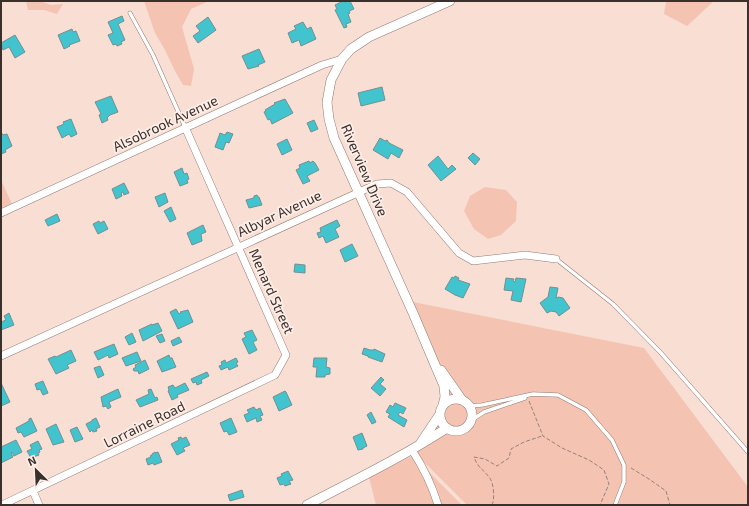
<svg xmlns="http://www.w3.org/2000/svg" width="749" height="506" font-family="'Exo 2',sans-serif">
<style>
.green{fill:#f5c3b1}
.building{fill:#41c4cd;stroke:#729092}
.lines{fill:none;stroke-linecap:round;stroke-linejoin:round}
.service-casing{stroke:#937b72;stroke-width:4.5}
.minor-casing{stroke:#937b72;stroke-width:8}
.tertiary-casing{stroke:#937b72;stroke-width:10}
.path{stroke:#95827c;stroke-width:1;stroke-dasharray:4 2;stroke-linecap:butt}
.service{stroke:#fff;stroke-width:3.5}
.minor{stroke:#fff;stroke-width:7}
.tertiary{stroke:#fff;stroke-width:9}
.labels{text-anchor:middle;dominant-baseline:central;stroke-width:3.5;stroke-linejoin:round;paint-order:stroke}
.street-label{font-size:14px;fill:#3a302c;stroke:#ffeee8}
</style>
<rect width="100%" height="100%" fill="#f9ded4"/>
<path class="green" d="M26 1H40L51 5 63 4 57 14 44 10H28Z
M144 1H209L191 9 182 27 194 69 191 86 183 85 175 71 165 50 155 33Z
M666 1H714L687 26 664 14Z
M1 180 12 204 1 209Z
M485 187 506 190 517 202 516 221 501 235 488 239 474 229 464 211 470 196Z
M407 300 418 303 644 348 748 487V505H467L412 450 441 410 445 397Z
M412 456 430 491 435 505H376L369 477Z
M428 471 462 505H442L437 489Z"/>
<path class="building" d="M343 1 345 2 350 1 354 9 349 11 350 13 348 14 351 22 346 24 347 27 344 28 335 10 337 9 335 5Z
M122 16 124 21 118 24 125 40 121 42 122 44 117 46 116 44 113 45 108 35 113 33 108 22Z
M208 17 216 30 198 43 193 36 200 31 196 26Z
M303 22 307 29 311 27 316 39 301 46 299 40 292 43 288 33 296 29 294 26Z
M72 29 73 32 76 31 80 41 69 45 70 46 64 49 58 35Z
M15 35 25 52 15 58 9 47 3 50 1 43Z
M259 49 265 62 258 65 259 66 248 69 242 56Z
M382 87 385 100 361 106 358 93Z
M111 96 118 112 110 115 107 118 108 120 102 123 99 115 101 114 95 102Z
M285 99 293 113 272 124 270 119 268 120 264 112 266 111 265 110 275 104 274 103Z
M71 119 77 134 71 137 69 134 62 138 57 127 64 124 63 122Z
M314 120 318 129 311 132 307 123Z
M1 132 3 135 7 134 12 146 5 150 6 152 1 154Z
M227 132 233 134 229 143 226 142 223 150 215 147 220 133 225 135Z
M380 138 385 141 387 140 389 143 403 150 399 158 391 153 388 159 373 150Z
M287 139 292 150 282 155 277 144Z
M473 153 480 159 475 165 468 158Z
M438 156 448 169 452 165 456 169 441 181 428 165Z
M309 161 310 163 313 161 315 163 319 170 307 176 310 181 303 184 296 170 300 168 299 165Z
M182 168 184 174 187 173 189 179 187 180 188 183 180 186 174 172Z
M124 183 129 193 124 195 123 192 121 193 122 196 116 199 112 189Z
M165 193 168 202 159 207 155 197Z
M257 195 258 197H259L262 205 249 208 246 200 254 198V196Z
M171 207 176 219 170 222 164 211Z
M57 214 60 221 48 226 45 220Z
M337 220 340 226 335 229 339 237 326 243 323 236 319 238 317 233 321 232 320 228Z
M99 221 100 223 104 221 108 229 98 234 93 224Z
M203 225 206 232 201 234 202 241 192 245 187 233Z
M352 244 358 256 345 262 340 250Z
M295 264 305 265V273L294 272Z
M455 276 459 278 458 280 470 284 463 298 455 295 445 289 452 277 454 278Z
M506 278 514 279 513 281 515 282 516 278 526 279 521 302 511 300 513 291 504 290Z
M550 287 558 288 556 298H557L558 297 563 298 570 308 559 316 556 312 551 311 547 313 540 303 548 297Z
M176 309 179 314 181 313 180 312 188 310 193 322 178 329 170 312Z
M9 313 14 325 1 330V322L6 320 4 316Z
M158 323 162 331 143 341 139 330 152 324V325Z
M252 330 257 340 253 342 257 350 249 354 242 339 246 337 244 333Z
M132 333 136 342 129 345 125 337Z
M162 334 165 341 160 343 156 336Z
M179 337 182 342 173 346 171 341Z
M114 344 118 354 109 358 108 355 98 360 94 352Z
M364 348 370 350H374V349L385 354 382 362 368 357V356L362 354Z
M71 350 76 361 67 365 69 368 56 374 48 359 55 356 56 357Z
M137 352 141 361 126 366 122 358Z
M169 355 170 358H172L176 367 162 372 157 361Z
M236 358 238 362 236 363 238 366 229 370 228 367 221 370 219 366 222 365 221 362 225 360 226 363Z
M314 358H327L326 367 330 368V374L325 375V377H316L317 367H313Z
M145 360 149 369 139 374 138 371H134L133 369 136 367 135 365Z
M100 366 104 375 98 378 94 368Z
M207 372 209 376 201 380 202 383 197 385 196 382 193 383 191 379Z
M381 377 384 380 380 384 386 389 380 396 371 388Z
M43 381 48 393 43 395 40 389 37 390 35 384Z
M1 383 10 402 1 406Z
M185 383 189 390 177 395 178 397 172 400 168 391 169 390 168 387 173 385 175 388Z
M118 389 121 397 109 402 111 407 108 409 106 406 103 407 101 397Z
M151 389 155 398 157 397 158 400 140 407 136 400 149 394 148 390Z
M285 391 286 392 292 405 279 411 273 397Z
M395 403 406 408 403 414 400 412 398 415 407 420 404 427 388 417 390 414 386 412 390 405 393 407Z
M254 407 256 410 260 408 263 415 260 416 262 420 257 422 256 418 247 422 244 415 249 413 247 410Z
M371 412 376 422 372 424 367 415Z
M31 418 37 431 24 437 21 432 18 433 16 428 29 421V419Z
M96 418 100 427 96 429 97 431 93 432 92 430 90 432 86 424 92 421V420Z
M231 418 237 432 229 435 227 431 224 432 220 423Z
M56 424 64 442 53 445 46 429Z
M77 427 83 439 75 442 70 430Z
M362 433 367 446 363 448V449L358 450 353 437Z
M181 437 182 439 186 437 190 445 183 448 185 451 177 455 171 444 179 440 178 438Z
M16 440 22 452 14 456 12 452 11 453 13 457 1 463V447Z
M38 441 42 449 39 450 40 452 38 453 39 455 31 458 27 451 32 449 30 445Z
M155 452V453L158 452 162 462 154 465 153 463 148 465 146 459 151 457 150 456 152 455V454Z
M288 471 293 480 289 481 291 484 285 486 284 484 280 485 277 478 282 476 281 474Z
M242 490 244 497 230 501 228 495Z"/>
<g class="lines">
<g class="service-casing">
<path id="service" d="M130 13 153 55 185 127
M556 259 613 304 661 353 748 452
M470 406 482 405 533 394 558 395 586 410 612 440 624 465V482L615 505
M472 420 484 412 525 398"/>
</g>
<g class="minor-casing">
<path id="minor" d="M1 213 248 99 322 65 342 59
M1 356 377 184 391 183 407 192 459 253 473 261 525 255 556 259
M412 450C423 467 432 485 438 505
M33 491 39 505
M2 505 275 375 286 355 185 127"/>
</g>
<g class="tertiary-casing">
<path id="tertiary" d="M441 370 462 400
M440 415a16 16 0 1 1 32 0a16 16 0 1 1-32 0Z
M443 405 445 397 444 386 413 313 334 138 329 119 327 102 331 80 342 59 351 49 369 37 450 1
M420 444 440 414
M307 505C355 480 402 457 447 428"/>
</g>
<path class="path" d="M529 401 543 436 562 448 589 460 604 470 609 484 600 505
M631 468 649 479 666 491 670 505
M492 505C495 498 494 483 489 477 482 468 478 468 474 457L485 459 497 466 509 458 511 449 524 442 542 436"/>
<use href="#service" class="service"/>
<use href="#minor" class="minor"/>
<use href="#tertiary" class="tertiary"/>
</g>
<g class="labels">
<g class="street-label">
<text transform="translate(165 123) rotate(-25)">Alsobrook Avenue</text>
<text transform="translate(365 170) rotate(67)">Riverview Drive</text>
<text transform="translate(279 213) rotate(-25)">Albyar Avenue</text>
<text transform="translate(272 291) rotate(66)">Menard Street</text>
<text transform="translate(144 424) rotate(-26)">Lorraine Road</text>
</g>
</g>
<rect width="749" height="506" fill="none" stroke="#3a302c" stroke-width="4"/>
<g transform="translate(36 470) rotate(336)" stroke="#ffeee8" stroke-width="3" paint-order="stroke">
<path d="M0-3L7 15L0 10L-7 15Z" fill="#3a302c"/>
<text y="-6" font-size="11" font-weight="bold" text-anchor="middle" fill="#3a302c">N</text>
</g>
</svg>
